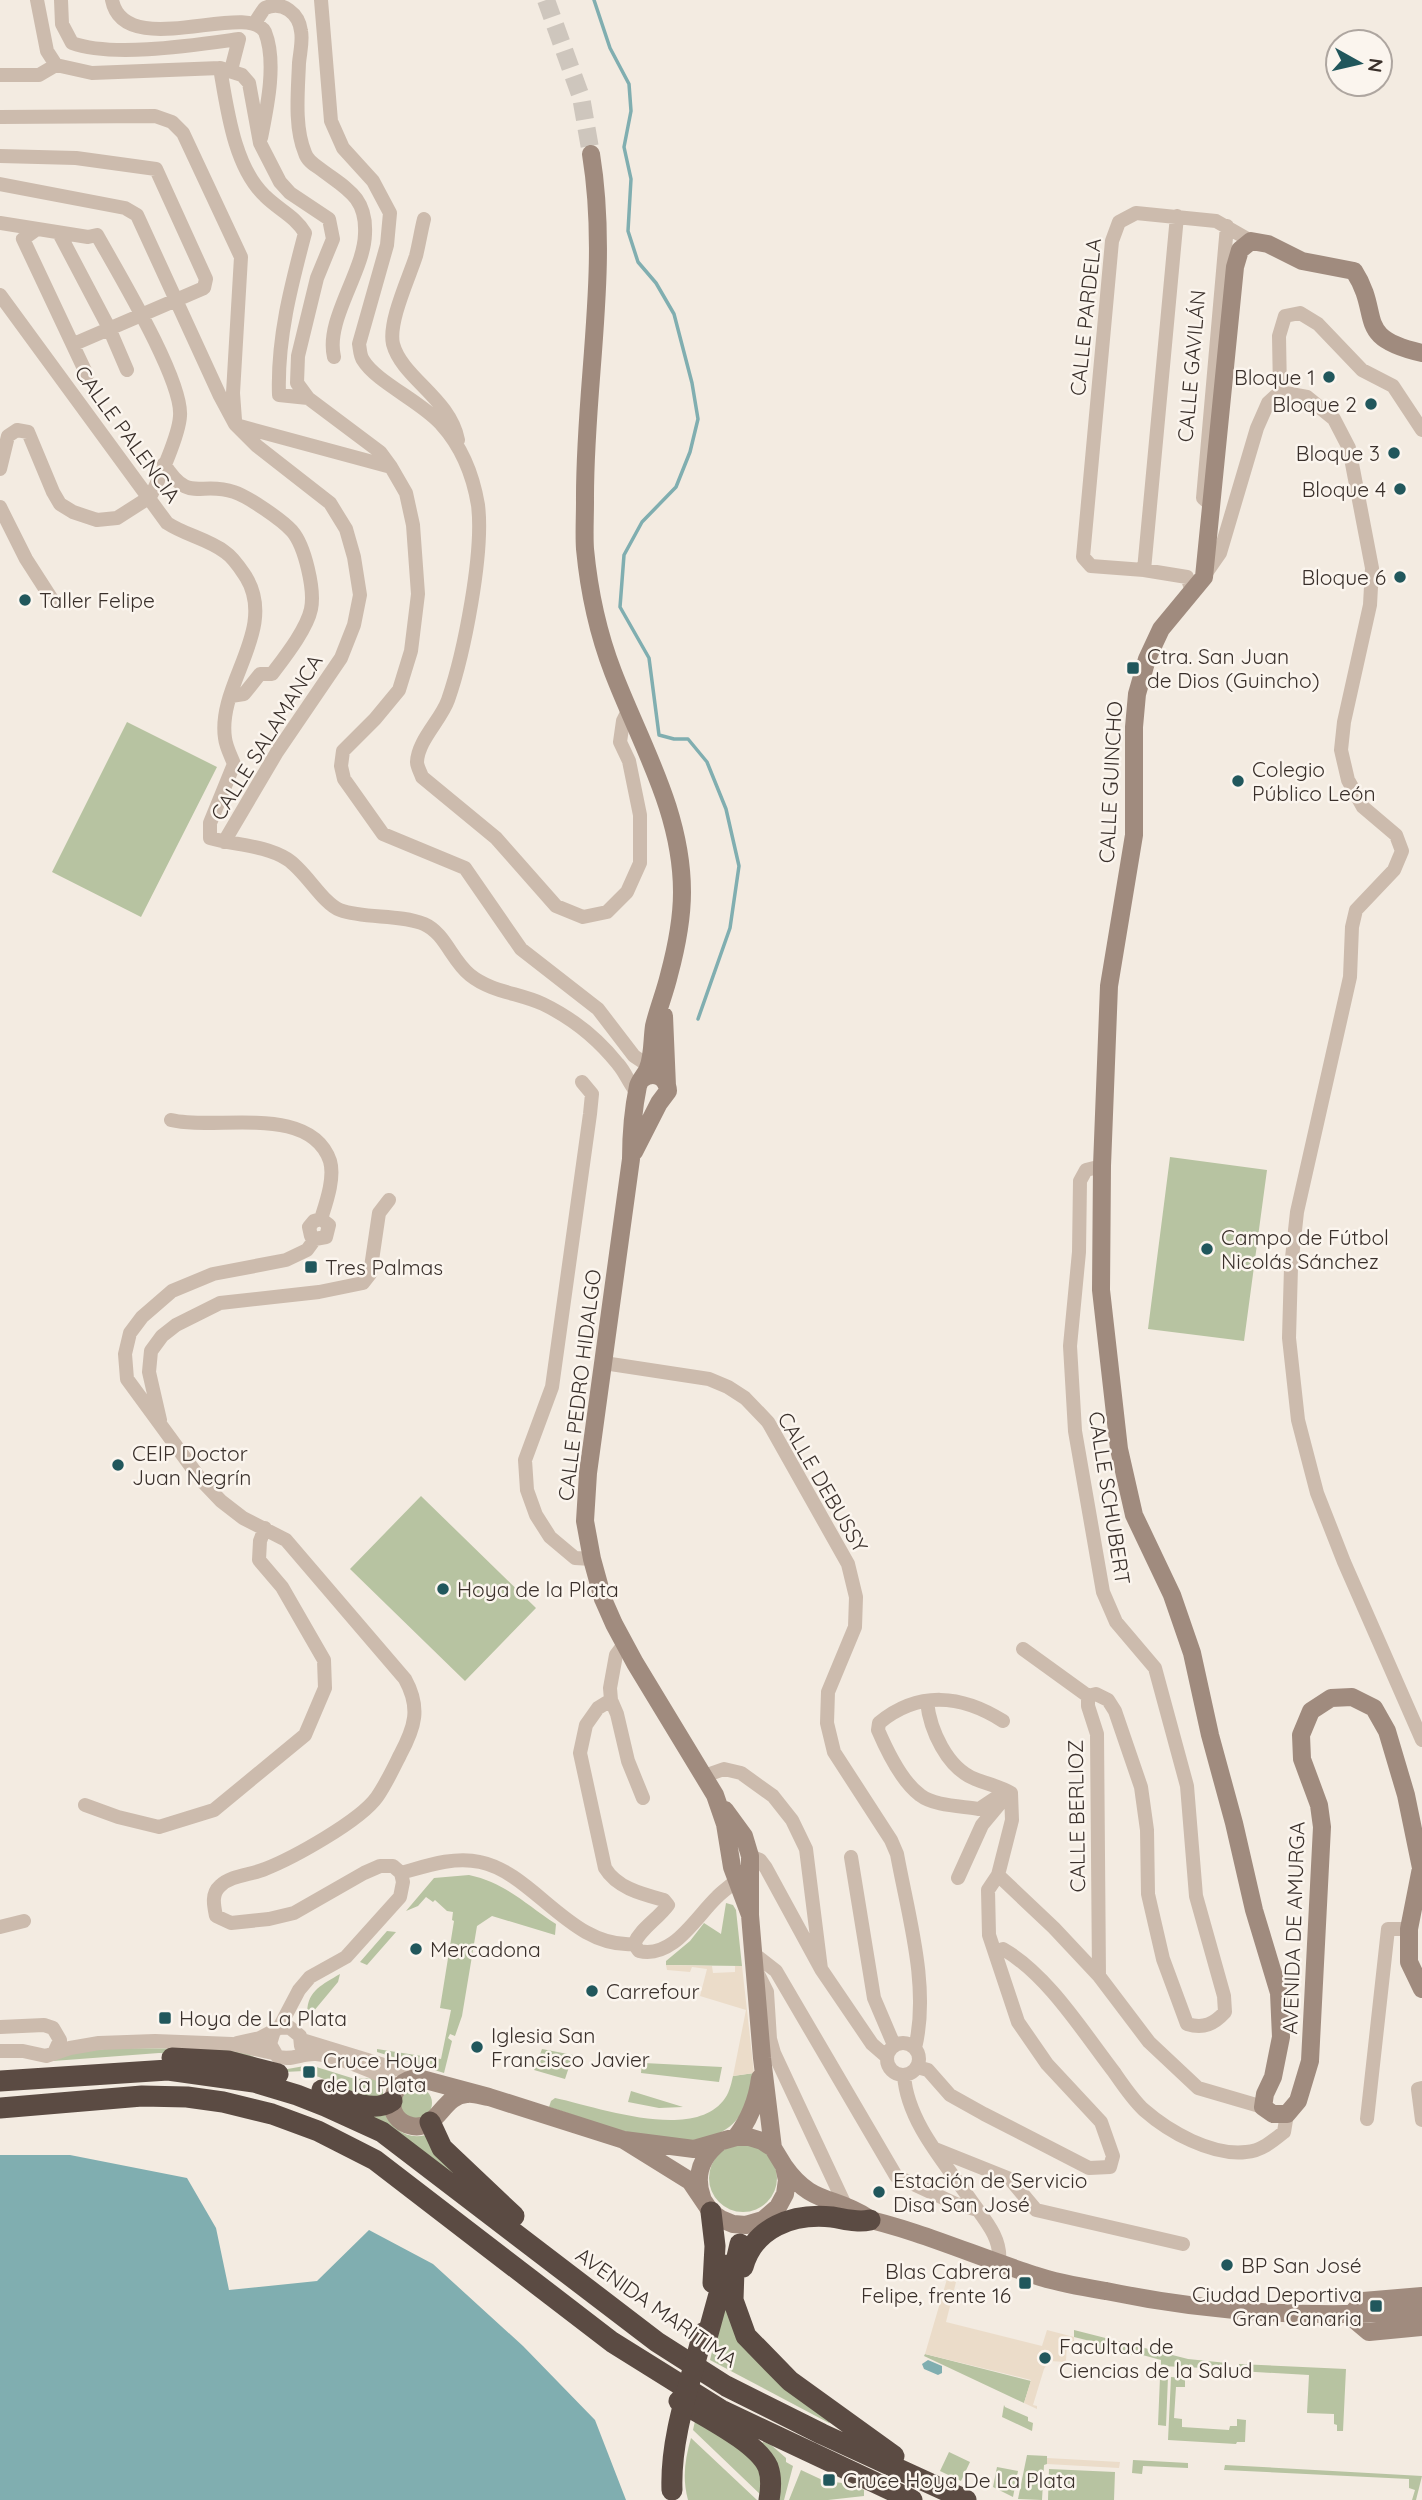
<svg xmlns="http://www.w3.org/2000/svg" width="1422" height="2500" font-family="Quicksand,sans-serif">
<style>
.green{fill:#b7c3a1}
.plaza{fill:#ebdcc9}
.water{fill:#80aeb0}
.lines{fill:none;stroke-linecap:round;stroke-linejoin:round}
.stream{stroke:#80aeb0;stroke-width:3.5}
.secondary-tunnel{stroke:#cec6bd;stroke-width:18;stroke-dasharray:18 9;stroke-linecap:butt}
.street{stroke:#ccbbad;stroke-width:14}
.secondary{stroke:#a08b7e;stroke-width:18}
.highway{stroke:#5b4b43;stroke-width:21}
.highway-bridge{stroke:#5b4b43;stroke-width:21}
.poi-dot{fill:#21575c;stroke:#fbf5ee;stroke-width:2.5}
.labels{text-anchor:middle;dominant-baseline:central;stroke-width:5;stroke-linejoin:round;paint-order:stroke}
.street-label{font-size:21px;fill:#3a302b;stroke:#fbf5ee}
.poi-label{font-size:21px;fill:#3a302b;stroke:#fbf5ee;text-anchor:start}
</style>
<rect width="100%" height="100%" fill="#f3ebe1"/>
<path class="green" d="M127 722 217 767 141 917 52 872Z
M1170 1157 1267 1170 1244 1341 1148 1329Z
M421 1496 536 1608 465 1681 350 1569Z
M469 1875C506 1883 525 1904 556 1924L555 1935 492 1916 477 1926 462 2016 455 2036 450 2034 448 2038 452 2041 444 2073 377 2052V2049L441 2059 451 2010 440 2008 454 1921 452 1920 453 1912 447 1911 435 1900 433 1902 426 1897 418 1906 406 1911 434 1878Z
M726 1903 733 1905 736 1910 742 1966 666 1965V1961L690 1941 704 1923 721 1934Z
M387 1931 396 1932 367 1965 360 1962Z
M340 1974 338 1982 308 2018C304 1993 321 1985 340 1974Z
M115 2048 221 2049 248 2054 282 2070 310 2065 355 2079 375 2078 383 2084V2096L355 2097 346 2088 304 2071 284 2072 190 2054 159 2053 53 2061 64 2053Z
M542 2049 573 2055 565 2079 534 2070Z
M642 2062 644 2063 722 2067 719 2082 641 2073Z
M754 2073C751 2086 749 2103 741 2114 704 2170 598 2122 549 2107L551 2101 555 2098C598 2107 690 2141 723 2101 729 2094 731 2085 733 2076Z
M400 2103a16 16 0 1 1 32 0a16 16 0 1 1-32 0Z
M631 2091 683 2107 659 2108 628 2102Z
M385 2113C394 2129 406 2140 426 2135L485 2198 368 2117Z
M709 2178a34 34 0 1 1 68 0a34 34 0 1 1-68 0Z
M724 2303 831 2421 829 2423 710 2360Z
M1074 2330 1188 2359 1227 2363 1226 2369 1161 2366V2360L1135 2353V2355L1098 2354V2343L1074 2337Z
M925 2354 1031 2381 1024 2403 924 2356Z
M1239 2364 1346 2369 1343 2431H1337V2425L1334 2424V2414L1307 2413 1309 2375 1239 2371Z
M1160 2377H1168L1166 2426 1158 2425Z
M1171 2377 1185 2378V2387H1176L1174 2418 1182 2419V2427L1229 2430 1230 2426H1237V2419L1246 2420 1245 2442H1237L1236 2444 1168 2440Z
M1004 2405 1005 2407 1028 2417V2421L1033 2423 1032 2431 1002 2417Z
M695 2421C716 2433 746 2447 758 2469 763 2478 762 2488 763 2497L693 2430Z
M691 2438 757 2500H688C682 2478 685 2459 691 2438Z
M763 2442 770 2444 786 2458V2462L793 2466 784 2500H775L761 2444Z
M949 2452 970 2462 961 2481 940 2471Z
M1027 2455 1047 2456V2464L1044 2465 1042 2500 1018 2499Z
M1133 2460 1188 2463V2468L1143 2466 1142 2474 1132 2473Z
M1225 2465 1422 2476 1416 2500H1412L1415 2490 1409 2488V2479L1224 2470Z
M997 2467 1018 2471 1013 2497 993 2487Z
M1049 2469 1115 2472 1114 2500H1048Z
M801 2470 831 2484 834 2482 851 2484 864 2490V2496L828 2500H789Z"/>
<path class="plaza" d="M666 1965 712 1966 713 1973 735 1972V1966H742L754 2073 733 2076 746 2010 700 1996 707 1969 692 1967 690 1972 667 1970Z
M947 2279 956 2282 946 2322 1042 2346 1047 2330 1074 2337V2343L1067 2342 1066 2362 1049 2361 1044 2369 1033 2405 1037 2406V2409L1024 2403 1031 2380 925 2354Z
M1047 2458 1120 2462 1119 2468 1047 2464Z"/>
<path class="water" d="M0 2155H70L187 2178 216 2228 229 2290 317 2281 369 2230 433 2264 523 2346 595 2420 626 2500H0Z
M928 2360 942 2366V2373L938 2375 924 2369 922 2364Z"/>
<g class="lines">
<path class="stream" d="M594 0 610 48 629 84 631 111 624 147 631 179 628 231 638 262 656 283 674 314 692 383 698 419 690 452 676 487 642 522 624 555 620 607 649 658 659 735 674 739H688L707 762 726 809 739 866 730 928 698 1019"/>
<path class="secondary-tunnel" d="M546 0 581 97 591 154"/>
<path class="street" d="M37 0 47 51 56 65 92 73 220 68 242 75 249 83 260 143 280 182 290 193 329 219 333 239 317 278 298 356 297 383 308 398 380 452 391 467 406 493 413 525 418 594 411 651 399 690 375 719 343 751 341 766 344 779 383 834 465 868 521 949 598 1009 634 1056 649 1066 655 1074
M61 0 62 24 72 43C113 58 195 45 239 39L231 70
M112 0C124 62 248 0 265 32 277 62 267 108 261 138
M321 0 331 121 343 148 373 181 390 213 387 245 359 344C360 349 360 356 363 360 376 382 422 402 441 424 462 447 473 475 478 505 484 553 464 654 448 700 441 720 418 740 417 762 417 767 421 773 422 777L496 838 556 906 583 917 607 912 627 892 640 863V815L629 761 620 742 623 721 629 709
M256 21C259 17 262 11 265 8 283 0 299 14 301 31 303 41 300 52 299 63 298 91 294 127 305 153 307 160 313 164 319 168 345 188 367 196 365 234 364 272 325 320 334 357
M220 68C227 108 234 167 265 196 279 210 295 216 305 233 291 286 277 339 279 395L308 398
M0 75H39L56 65
M0 117 155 116 172 122 183 133 241 257 233 393 235 420
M0 156 76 158 156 169 206 279 204 288 74 344
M0 184 125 208 137 215 220 396 235 424 257 446 330 503 346 529 354 557 360 595 354 625 341 658 277 752 224 842
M424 219C421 231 419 244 416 256 409 278 388 322 393 344 402 378 450 398 458 440
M0 223 88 237 97 235C117 271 183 380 180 416 179 435 159 480 150 497
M37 229 23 239 87 375
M59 233 109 328 127 370
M0 295 167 523C185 535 208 539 225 552 234 558 240 568 246 577 278 630 217 684 225 738 226 747 231 756 234 764L210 823V838C234 845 265 845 287 859 305 870 323 904 340 910 365 919 399 914 424 924 445 933 452 961 470 975 491 992 519 993 543 1004 572 1018 598 1039 618 1064 626 1073 629 1084 638 1094
M1280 392 1307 397 1334 419 1349 448 1372 568 1370 605 1344 722 1341 750 1348 780 1363 807 1396 835 1402 851 1394 870 1356 910 1352 927 1350 977 1297 1212 1291 1267 1289 1338 1298 1420 1317 1493 1344 1562 1422 1740
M1280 392 1279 336 1285 316 1300 313 1318 324 1362 370 1393 386 1422 430
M236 425 391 467
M164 464C190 505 199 480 234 492 249 497 282 520 292 531 305 546 315 590 311 609 307 629 284 658 272 674H260L244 694 231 696
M0 469 8 436 17 430 28 432 53 492 60 504 73 512 97 520 117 518 150 497
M1212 506 1203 498 1227 226
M0 507 26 559 53 601
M1144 570 1177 216
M1204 576 1220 553 1257 428 1268 403 1280 392
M1192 591 1187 577 1144 570 1091 566 1083 557 1112 241 1119 222 1136 213 1216 221 1251 241
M582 1082 592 1094 590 1114 552 1387 525 1460 527 1490 536 1515 550 1537 575 1558 592 1559
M171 1120C215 1131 310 1103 330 1161 335 1178 326 1203 321 1219
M315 1239 311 1236 309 1227 314 1221 321 1219
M604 1363 709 1379 728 1387 745 1398 768 1422 848 1564 856 1597 855 1627 828 1692 827 1723 834 1752 891 1840 897 1854C908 1915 930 1987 915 2048
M160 1420 149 1372 151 1351 162 1336 176 1325 220 1303 319 1292 363 1283 370 1274 379 1213 389 1200
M625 1643 616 1655 610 1688 611 1700 617 1714 628 1761 643 1798
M1023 1649 1088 1696
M1088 1696 1096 1694 1108 1700 1115 1711 1141 1787 1147 1830 1148 1894 1163 1959 1187 2024C1204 2029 1214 2024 1225 2012L1224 1996 1196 1896 1187 1786 1155 1668 1116 1622 1103 1592 1075 1431 1070 1346 1079 1252 1080 1181 1086 1170 1102 1166
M1088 1696V1706L1097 1734 1099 1976
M611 1700 598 1708 586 1725 580 1753 605 1868C617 1888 642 1894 664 1900L668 1905C658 1919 640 1929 634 1944L639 1951C673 1959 695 1918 717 1897 725 1889 734 1884 741 1875
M927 1702C930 1730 947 1768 975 1779 987 1784 999 1786 1011 1793
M1003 1721C962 1695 919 1690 879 1723L878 1730C887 1751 901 1781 920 1795 934 1806 961 1806 979 1809L1000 1795 1011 1793
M704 1776 724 1769 741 1773 773 1796 792 1820 806 1849 821 1969
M85 1805 118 1817 159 1827 214 1810 305 1735 325 1688 324 1660 282 1587 259 1560 260 1541 265 1528
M750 1856 760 1860 766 1868 821 1969 872 2044 887 2057
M851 1857 874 1998 894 2045
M401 1873C426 1866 454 1856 480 1862 534 1873 571 1949 634 1944
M998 1875 1054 1928 1099 1976 1149 2042 1198 2088 1263 2107
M958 1878 982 1825 1002 1801
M0 1927 24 1921
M995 1952 1003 1949C1048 1975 1083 2032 1114 2072 1123 2085 1133 2100 1144 2110 1169 2132 1212 2156 1246 2152 1261 2151 1273 2141 1284 2132L1287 2114
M754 1954 776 1971 896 2176 956 2204 978 2210
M757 1972 767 1992 770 2039 774 2053 846 2207
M0 2027 44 2025 53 2028 60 2040 54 2053
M279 2028 299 1990 310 1977 346 1957 400 1897 403 1882 401 1873 393 1866H380L364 1873 294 1913 269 1919 231 1923 216 1916C214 1906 211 1894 220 1886 231 1875 251 1875 265 1869 293 1858 360 1821 377 1797 386 1784 393 1769 400 1755 415 1727 421 1708 405 1679L286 1540 243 1518 221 1501 201 1480 127 1379 125 1354 130 1333 142 1317 172 1291 213 1274 286 1260 307 1250 315 1239 326 1237 329 1225 321 1219
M274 2031 270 2044 277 2056C289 2062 302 2053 316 2054 339 2056 364 2069 386 2077L392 2083 394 2095
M302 2040 400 2070 411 2078
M237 2043 260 2038 279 2028 289 2027 300 2036 301 2046
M887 2059a16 16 0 1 1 32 0a16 16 0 1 1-32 0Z
M0 2051H23L46 2056 70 2048 99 2043 155 2041 232 2044 273 2053
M917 2067 928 2070 950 2095 984 2114 1089 2168 1110 2167 1113 2156 1101 2122 1047 2064 1018 2022 989 1935 988 1890 998 1875 1012 1820 1011 1793
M904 2075C907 2121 944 2162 970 2199 983 2218 1002 2237 999 2262
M1422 2088 1418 2089 1422 2120
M1367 2119 1388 1929H1409
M935 2149 1010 2179 1036 2210 1183 2244"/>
<path class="secondary" d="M591 154C610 270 584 386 585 502 585 517 584 534 585 549 589 591 598 633 613 672 641 745 682 812 682 892 682 919 676 949 669 975 665 992 658 1009 654 1026 652 1039 653 1056 648 1068 646 1074 640 1079 638 1086 633 1110 631 1133 631 1159L588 1473 585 1521 592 1559 603 1599 614 1624 635 1663 715 1795 725 1824 732 1867 750 1915
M1422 353C1352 337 1383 316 1354 271L1302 261 1268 244 1251 241 1240 250 1235 267 1204 577 1161 629 1147 659 1137 694 1134 727V835L1109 986 1102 1166 1101 1290 1119 1449 1134 1515 1172 1595 1192 1653 1210 1735 1234 1823 1254 1910 1279 1993 1281 2037 1273 2077 1265 2094 1263 2107 1273 2114H1287L1298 2101 1310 2061 1322 1827 1319 1805 1302 1759 1301 1735 1311 1711 1331 1698 1352 1697 1374 1708 1387 1731 1406 1795 1421 1868 1409 1929V1962L1422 1989
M664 1016 667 1086
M634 1152 659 1103 668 1091C667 1077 654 1070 642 1079
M725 1810 744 1836 750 1856V1915L762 2058 773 2148
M489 2097C482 2096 474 2093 467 2094 442 2095 438 2131 412 2126 382 2120 388 2080 418 2078L489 2097 624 2140 694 2149 736 2137H749L762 2141 773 2148 784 2166 787 2180 785 2194 778 2207 763 2220 746 2225 733 2224 721 2219 711 2212 690 2181 624 2140
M736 2137C750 2119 757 2101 760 2078
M784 2166C812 2206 834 2195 868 2218
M702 2197C694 2175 702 2156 720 2142
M858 2217C918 2230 975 2256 1034 2275 1057 2283 1082 2287 1106 2291 1211 2313 1315 2319 1422 2311
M1350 2316 1363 2301 1422 2296
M1350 2316 1369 2332 1422 2327"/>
<path class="highway" d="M172 2058 228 2061 278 2074
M0 2081 168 2070 254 2082 297 2095 325 2106 382 2132 657 2342 726 2386 822 2434 966 2500
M322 2090C342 2098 372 2115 392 2101
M0 2108 142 2096 187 2097 223 2102 272 2114 318 2131 375 2160 612 2342 721 2410 912 2500
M430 2122 442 2148 514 2216
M711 2212 715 2246 713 2283
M740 2244 734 2270 733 2300 746 2336 790 2381 894 2456
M743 2267C754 2227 793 2213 832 2217 845 2219 857 2223 870 2220
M708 2334 727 2265
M679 2401C703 2416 757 2442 768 2467 772 2478 771 2489 769 2500"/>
<path class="highway-bridge" d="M672 2490C670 2437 690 2384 703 2333"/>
</g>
<g class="poi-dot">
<circle cx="1329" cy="377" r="7"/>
<circle cx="1371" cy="404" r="7"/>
<circle cx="1394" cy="453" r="7"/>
<circle cx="1400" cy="489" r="7"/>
<circle cx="1400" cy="577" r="7"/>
<circle cx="25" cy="600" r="7"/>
<rect x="1126" y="661" width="14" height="14" rx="3.5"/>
<circle cx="1238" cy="781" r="7"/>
<circle cx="1207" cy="1249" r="7"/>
<rect x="304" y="1260" width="14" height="14" rx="3.5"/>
<circle cx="118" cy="1465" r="7"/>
<circle cx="443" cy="1589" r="7"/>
<circle cx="416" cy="1949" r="7"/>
<circle cx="592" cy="1991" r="7"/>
<rect x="158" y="2011" width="14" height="14" rx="3.5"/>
<circle cx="477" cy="2047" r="7"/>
<rect x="302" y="2065" width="14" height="14" rx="3.5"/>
<circle cx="879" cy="2192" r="7"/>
<circle cx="1227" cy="2265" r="7"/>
<rect x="1018" y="2276" width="14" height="14" rx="3.5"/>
<rect x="1369" y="2299" width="14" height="14" rx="3.5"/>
<circle cx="1045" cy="2358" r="7"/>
<rect x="822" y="2473" width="14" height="14" rx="3.5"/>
</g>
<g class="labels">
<g class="street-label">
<text transform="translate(1085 317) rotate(-84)">CALLE PARDELA</text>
<text transform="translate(1191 366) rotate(-85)">CALLE GAVILÁN</text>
<text transform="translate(128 434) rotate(54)">CALLE PALENCIA</text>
<text transform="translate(266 737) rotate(-58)">CALLE SALAMANCA</text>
<text transform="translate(1110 782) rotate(-87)">CALLE GUINCHO</text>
<text transform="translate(579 1385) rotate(-83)">CALLE PEDRO HIDALGO</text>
<text transform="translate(823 1482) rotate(60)">CALLE DEBUSSY</text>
<text transform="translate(1110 1498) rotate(81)">CALLE SCHUBERT</text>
<text transform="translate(1076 1816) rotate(-91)">CALLE BERLIOZ</text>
<text transform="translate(1293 1928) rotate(-88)">AVENIDA DE AMURGA</text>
<text transform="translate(657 2307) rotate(35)">AVENIDA MARITIMA</text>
</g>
<g class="poi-label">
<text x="1315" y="377" text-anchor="end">Bloque 1</text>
<text x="1357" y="404" text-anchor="end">Bloque 2</text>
<text x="1380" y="453" text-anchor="end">Bloque 3</text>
<text x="1386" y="489" text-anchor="end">Bloque 4</text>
<text x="1386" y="577" text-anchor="end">Bloque 6</text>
<text x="39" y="600">Taller Felipe</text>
<text x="1147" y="656">Ctra. San Juan<tspan x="1147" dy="24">de Dios (Guincho)</tspan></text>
<text x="1252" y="769">Colegio<tspan x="1252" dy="24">Público León</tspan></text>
<text x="1221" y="1237">Campo de Fútbol<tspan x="1221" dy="24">Nicolás Sánchez</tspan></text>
<text x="325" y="1267">Tres Palmas</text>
<text x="132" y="1453">CEIP Doctor<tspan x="132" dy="24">Juan Negrín</tspan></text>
<text x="457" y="1589">Hoya de la Plata</text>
<text x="430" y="1949">Mercadona</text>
<text x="606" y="1991">Carrefour</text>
<text x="179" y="2018">Hoya de La Plata</text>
<text x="491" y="2035">Iglesia San<tspan x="491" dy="24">Francisco Javier</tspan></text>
<text x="323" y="2060">Cruce Hoya<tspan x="323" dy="24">de la Plata</tspan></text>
<text x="893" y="2180">Estación de Servicio<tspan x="893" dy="24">Disa San José</tspan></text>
<text x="1241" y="2265">BP San José</text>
<text x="1011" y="2271" text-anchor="end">Blas Cabrera<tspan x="1011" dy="24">Felipe, frente 16</tspan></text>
<text x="1362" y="2294" text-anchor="end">Ciudad Deportiva<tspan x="1362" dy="24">Gran Canaria</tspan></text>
<text x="1059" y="2346">Facultad de<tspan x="1059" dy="24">Ciencias de la Salud</tspan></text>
<text x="843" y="2480">Cruce Hoya De La Plata</text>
</g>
</g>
<g transform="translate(1359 63) rotate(98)"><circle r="33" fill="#fbf5ee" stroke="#aea6a0" stroke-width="2"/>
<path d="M0-5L12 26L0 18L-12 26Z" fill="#21575c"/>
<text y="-10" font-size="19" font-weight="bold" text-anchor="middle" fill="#3a302b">N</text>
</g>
</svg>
